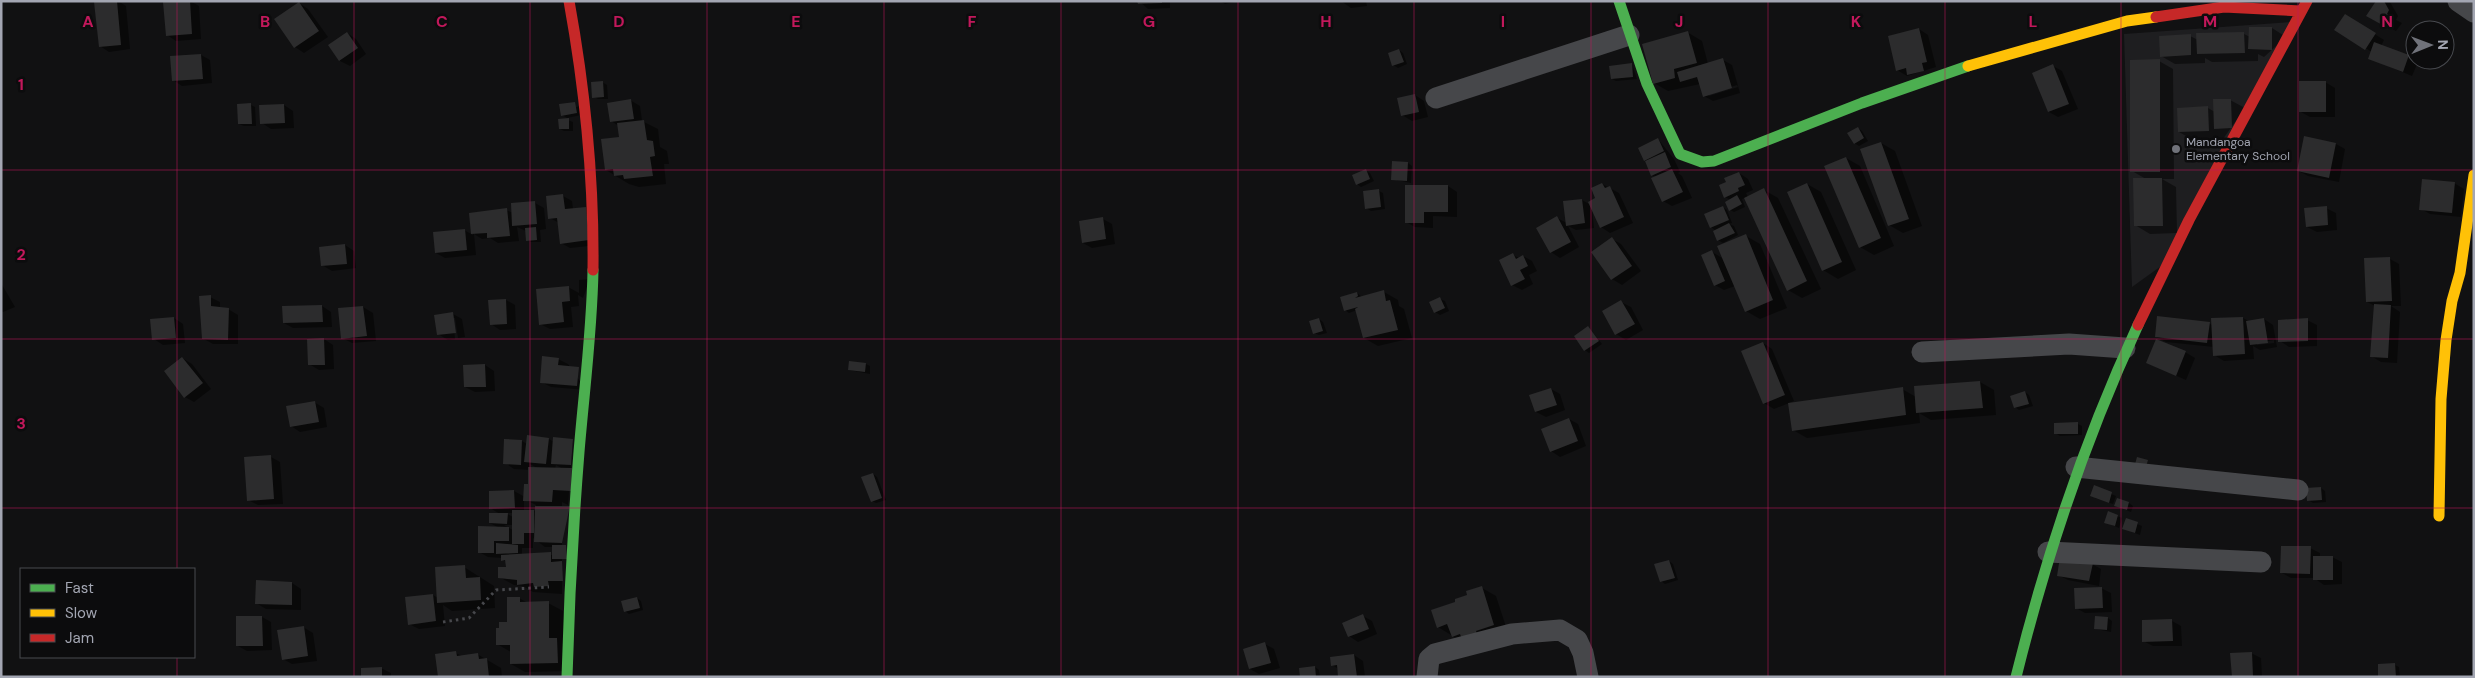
<svg xmlns="http://www.w3.org/2000/svg" width="2475" height="678" font-family="'DM Sans',sans-serif">
<style>
.built{fill:#1e1e20}
.shadow{fill:#0007;fill-rule:evenodd}
.building{fill:#2c2c2d}
.lines{fill:none;stroke-linecap:round;stroke-linejoin:round}
.path{stroke:#47484c;stroke-width:3;stroke-dasharray:2.5 4;stroke-linecap:butt}
.street{stroke:#46474a;stroke-width:21}
.fast{stroke:#4caf50;stroke-width:11}
.slow{stroke:#ffc107;stroke-width:11}
.jam{stroke:#c62828;stroke-width:11}
.grid{fill:none;stroke:#c2185b;stroke-width:1;stroke-opacity:0.55}
.poi-dot{fill:#70727a;stroke:#0c0c0d;stroke-width:2}
.labels{text-anchor:middle;dominant-baseline:central;stroke-width:5;stroke-linejoin:round;paint-order:stroke}
.poi-label{font-size:12px;fill:#a3a6b2;stroke:#0c0c0d;text-anchor:start}
.grid-label{font-size:16px;text-anchor:middle;font-weight:bold;fill:#c2185b;stroke:#0c0c0d;stroke-width:5;stroke-linejoin:round;paint-order:stroke}
</style>
<rect width="100%" height="100%" fill="#111112"/>
<path class="built" d="M2291 22 2164 264 2132 287 2124 34Z"/>
<path class="shadow" d="M118 1 126 6 130 49 109 52 100 46 95 3Z
M190 1 199 6 201 39 176 41 167 35Z
M1139 1H1170V8L1148 9Z
M1220 1H1239L1225 4Z
M1341 1H1366L1367 6 1351 8Z
M2378 1 2390 2 2398 16 2396 20 2402 23 2396 31 2377 21Z
M299 3 308 9 328 37 304 53 295 47Z
M2354 21 2384 40 2381 46 2418 62 2412 76 2369 58 2372 52 2336 30Z
M2250 28H2272L2286 37 2264 57 2258 54V61L2212 62 2205 58V63L2175 64 2161 56 2190 36 2198 40 2244 34 2250 37Z
M1919 29 1928 35 1936 67 1907 76 1897 70Z
M1687 32 1702 41 1708 64 1723 60 1732 65 1740 93 1713 101 1704 96 1700 84 1668 91 1654 83ZM1737 85 1738 87 1709 96V94Z
M347 33 356 39 366 54 350 66 340 61 330 46Z
M1399 50 1403 53 1407 64 1398 68 1393 65Z
M201 55 210 60 212 83 182 86 173 80Z
M2159 61 2173 69 2174 179H2162L2176 187 2177 233 2150 234 2135 225 2146 179 2132 171Z
M1632 64 1637 79 1616 81 1612 79Z
M2053 66 2062 71 2078 109 2058 117 2049 112Z
M602 82 607 85 608 99H598L594 97Z
M2325 82 2335 88V117H2310L2301 112Z
M1415 95 1424 101 1428 117 1412 121 1402 115Z
M630 100 640 106 642 121 658 129 660 147 667 151 669 164H664L666 184 639 187 629 184 606 170 620 138 619 126 611 121Z
M2230 100 2245 108 2223 139 2193 140 2179 132 2208 108 2215 112Z
M251 105 255 107 256 126H244L239 124Z
M284 105 293 111 294 128 271 129 262 123Z
M579 106 581 115 567 118 562 115Z
M568 120 573 122V131H564L560 129Z
M1858 128 1862 131 1868 141 1859 146 1854 143Z
M2305 138 2336 144 2345 149 2339 182 2308 176 2299 171Z
M1658 139 1674 159 1680 172 1678 173 1682 176 1692 198 1672 206 1663 201 1656 177 1652 175 1645 160Z
M1881 143 1895 151 1922 226 1903 233 1889 225Z
M1846 158 1860 166 1894 246 1874 255 1860 247Z
M1408 163 1412 166 1411 183 1392 179Z
M1366 171 1370 173 1374 181 1361 187 1357 184Z
M1739 173 1748 179 1753 190 1746 193 1748 197 1764 190 1778 198 1821 289 1802 298 1788 290 1745 198 1742 199 1745 207 1734 212 1730 210 1731 200 1725 197Z
M2454 183 2464 189 2461 217 2430 214 2421 209Z
M1602 184 1619 193 1633 223 1610 233 1601 227 1592 208 1594 228 1576 230 1568 226 1579 247 1560 258 1551 252 1557 218 1567 223 1582 200 1591 205 1597 199Z
M1807 184 1821 192 1856 270 1838 279 1823 270 1789 192Z
M1448 186 1457 192V217L1433 216V228L1415 227 1406 222Z
M1379 191 1383 193 1385 209 1371 211 1366 208Z
M563 196 572 201 573 209 598 245 570 248 561 243 559 223 550 218Z
M535 203 544 208 546 229 540 230 541 242H531L527 240 526 231 517 227 519 241 498 243 490 238 482 239 474 234 476 255 445 258 436 253 464 230 473 235 470 214 506 210 513 213Z
M1722 207 1727 210 1732 223 1729 224 1734 226 1738 235 1723 243 1718 240 1716 231 1711 227Z
M2326 208 2336 213 2337 230 2317 232 2307 227Z
M1103 219 1112 224 1115 244 1092 248 1083 243Z
M1746 236 1760 244 1787 308 1760 319 1746 311 1735 286 1724 290 1715 285 1712 252 1724 259Z
M1612 239 1621 244 1641 271 1622 285 1612 279 1593 252Z
M345 245 354 251 356 268 332 271 322 265Z
M1513 255 1519 258 1523 256 1532 261 1537 271 1529 275 1533 284 1522 290 1512 285Z
M2390 259 2399 264 2401 306H2391L2400 312 2397 363 2381 362 2371 356 2375 306 2367 302Z
M590 279 583 298 578 295 579 306 571 307 573 327 550 329 540 324 568 287 579 293V280Z
M1 283 15 307 3 312 1 311Z
M1384 292 1398 300 1399 306 1404 309 1412 338 1378 346 1364 338 1357 310 1349 313 1345 310 1357 293 1362 297Z
M210 297 220 302V308L228 309 238 315V344H213L204 339Z
M1440 299 1445 301 1449 311 1440 315 1435 312 1431 303Z
M506 300 515 305 516 329 500 330 491 324Z
M1621 302 1631 307 1643 330 1626 340 1616 334Z
M322 306 331 312 332 327 293 328 284 323Z
M363 307 373 313 376 341 352 343 342 338 339 310Z
M453 314 462 319 465 337 458 338 455 318H453L455 339 448 340 438 334Z
M174 318 183 324 185 343 163 345 154 339Z
M2243 318 2249 321 2264 319 2273 325 2277 347 2260 350 2253 346 2254 359 2224 361 2214 355V347L2166 342 2156 337 2209 323 2212 325ZM2274 340V343L2257 345V343Z
M1319 319 1323 322 1327 333 1319 335 1314 333Z
M2307 320 2317 325V346L2289 347 2280 341Z
M1589 328 1602 344 1589 353 1585 350Z
M324 339 333 345 334 369 319 370 309 364Z
M1763 343 1772 349 1794 401 1774 409 1764 403 1743 352Z
M2185 352 2195 358 2186 380 2147 363Z
M182 358 192 364 211 389 194 402 185 397Z
M558 359 568 364 586 390 551 387 541 382Z
M866 364 870 366V374L849 370Z
M485 365 494 371 495 391 475 392 465 387Z
M1980 382 1994 390 1996 415 1931 420 1919 413 1920 423 1807 438 1793 430 1902 389 1916 397 1915 387Z
M1551 389 1560 394 1565 410 1546 417 1536 412Z
M2025 392 2029 395 2033 406 2019 410 2015 407Z
M314 402 324 408 327 427 300 432 291 426Z
M1569 419 1578 424 1586 446 1560 457 1551 451Z
M2078 424 2082 426V435L2060 436 2055 433Z
M528 437 549 439 554 442 573 440 568 505 562 502V594L533 592 523 586 514 585 499 577 507 568V563L502 558 488 557 479 552 499 528 490 523 500 514 490 508V492L514 491 525 497 529 485 530 470 514 469 505 463 522 441 527 444ZM530 464 537 468H530ZM556 465 563 469H555ZM524 499 536 505V511H524ZM506 513H513V517L511 516ZM504 525H513V530L509 528ZM533 538 545 547H553V555H522V548H533Z
M271 457 280 462 283 504 258 505 248 500Z
M873 474 877 477 886 500 876 503 872 501Z
M2094 487 2116 496 2113 504 2095 498Z
M2321 488 2325 491 2326 502 2313 503 2308 500Z
M2129 503 2133 506 2131 512 2116 506Z
M2109 513 2122 518 2119 528 2110 524Z
M2127 520 2142 526 2140 535 2124 529Z
M2310 548 2320 553V557H2332L2342 562V584L2324 585 2314 578H2291L2282 573Z
M1669 561 1673 564 1678 580 1665 584 1661 581Z
M2092 564 2101 569 2099 586 2068 580 2058 575Z
M464 567 494 586 495 608 452 611 443 605 445 626 419 629 409 624 433 595 438 598Z
M257 582 292 583 301 589V610L266 609 256 603Z
M1482 588 1496 596 1508 633 1464 643 1438 627 1456 603Z
M2101 588 2111 593 2112 612 2085 613 2076 608Z
M519 598 528 603H548L563 611 571 671 525 672 511 664V652L497 644Z
M637 598 641 601 643 610 629 614 625 611Z
M1363 616 1372 621 1377 634 1358 642 1349 636Z
M262 617 271 622 272 650 247 651 238 646Z
M2108 618 2112 621 2111 632 2096 629Z
M2172 621 2181 626 2182 646H2153L2143 641Z
M303 627 313 633 317 661 292 664 283 659Z
M1265 644 1274 649 1280 668 1259 674 1250 669Z
M456 653 462 656 477 654 501 668 502 677H439Z
M2251 653 2261 658 2262 677H2234Z
M1354 655 1363 661 1365 677H1339L1337 668 1332 665Z
M2395 665 2399 667 2400 677H2380Z
M1315 667 1319 670 1320 677H1301Z
M381 668 391 673V677H362Z"/>
<path class="building" d="M117 1 121 45 99 47 94 2Z
M190 1 192 34 166 36 163 2Z
M1137 1H1162V3L1138 4Z
M2376 1H2384L2389 10 2387 14 2394 17 2386 27 2366 16Z
M299 2 319 31 294 48 274 19Z
M2345 14 2376 33 2365 50 2334 30Z
M2249 27H2272V50L2248 49Z
M1919 28 1927 62 1922 63 1924 71 1907 75 1906 68 1896 71 1888 36Z
M1688 31 1697 63 1674 69 1675 78 1653 84 1642 44Z
M347 32 358 48 339 61 328 45Z
M2244 32 2245 53 2197 54 2196 33Z
M2191 34V55L2160 57 2159 36Z
M2374 42 2409 55 2403 72 2368 59Z
M1399 49 1404 62 1392 66 1388 53Z
M201 54 203 79 172 81 170 56Z
M1723 58 1732 88 1703 97 1697 77 1680 82 1677 72Z
M2160 59V172H2130V60Z
M1632 63 1633 77 1611 79 1609 66Z
M2053 64 2069 104 2048 112 2032 73Z
M603 81 604 97 592 98 591 82Z
M2299 81H2326V112H2299Z
M1415 94 1419 112 1401 116 1397 98Z
M631 99 634 119 610 122 607 103Z
M2213 99H2231L2232 128 2214 129Z
M575 102 577 113 561 116 559 104Z
M251 103 252 124H238L237 104Z
M284 104 285 123 260 124 259 105Z
M2208 106 2209 131 2178 132 2177 108Z
M569 118V129H559L558 119Z
M644 120 647 140 653 141 655 156 650 157 653 176 624 179 623 175 614 176 613 169 605 170 601 139 619 137 617 123Z
M1858 127 1864 138 1854 144 1847 133Z
M2304 136 2336 143 2329 178 2297 171Z
M1658 138 1664 151 1644 161 1638 148Z
M1881 142 1909 219 1888 226 1860 149Z
M1665 152 1671 167 1651 176 1645 161Z
M1846 157 1881 238 1859 248 1824 166Z
M1392 161 1408 162 1407 181 1391 180Z
M1366 169 1370 179 1356 185 1352 175Z
M1672 169 1683 192 1662 202 1651 178Z
M1739 172 1745 185 1738 188 1739 191 1724 198 1719 185 1726 182 1724 178Z
M2133 178H2162L2163 226H2134Z
M2422 179 2455 182 2452 213 2419 210Z
M1602 183 1605 188 1610 186 1624 217 1600 228 1588 202 1595 198 1591 188Z
M1807 183 1842 262 1822 271 1787 192Z
M1405 185H1448V212H1424V223H1405Z
M1764 188 1807 281 1787 291 1744 198Z
M1379 189 1381 207 1365 209 1363 191Z
M563 194 565 209 586 207 589 240 560 244 557 218 548 219 546 196Z
M1737 195 1742 204 1729 211 1725 202Z
M1582 199 1585 223 1566 226 1563 201Z
M535 201 537 224 512 226 511 203Z
M1723 206 1729 220 1710 228 1704 214Z
M2327 206 2328 225 2306 227 2304 208Z
M507 208 510 236 487 238V233L471 234 469 213Z
M1557 216 1571 242 1550 253 1536 228Z
M1103 217 1106 239 1082 243 1079 221Z
M1729 223 1735 233 1717 241 1713 231Z
M536 227 537 240 526 241 525 228Z
M465 229 467 250 435 253 433 232Z
M1746 234 1773 300 1745 312 1717 246Z
M1612 237 1632 266 1611 280 1591 252Z
M345 244 347 264 321 266 319 247Z
M1712 250 1725 281 1714 286 1701 255Z
M1513 253 1516 259 1523 255 1528 266 1520 270 1525 279 1511 286 1499 260Z
M2390 257 2392 301 2366 302 2364 258Z
M569 286 570 301 562 302 564 322 539 325 536 289Z
M1384 290 1386 301 1390 300 1398 330 1363 338 1355 309 1358 307 1344 311 1340 297 1357 292 1358 296 1355 298Z
M211 295V306L229 308 228 340 202 339 199 296Z
M1440 297 1445 308 1434 313 1429 302Z
M506 299 507 324 490 325 488 300Z
M1621 300 1635 324 1615 335 1602 311Z
M2374 304 2391 305 2388 358 2370 357Z
M322 305 323 322 283 323 282 306Z
M363 306 367 336 341 339 338 308Z
M453 312 456 333 437 335 434 315Z
M2157 316 2210 322 2207 343 2155 337Z
M174 317 176 338 152 340 150 319Z
M2243 317 2245 354 2213 356 2211 318Z
M1319 318 1323 331 1313 334 1309 321Z
M2264 318 2268 343 2250 345 2246 321Z
M2308 318V341L2278 342V320Z
M1588 326 1599 341 1584 351 1574 336Z
M324 338 325 365H308L307 339Z
M2156 339 2186 351 2176 376 2146 363Z
M1763 342 1785 395 1763 404 1741 351Z
M542 356 559 358 558 365 579 367 577 386 540 383Z
M182 357 203 383 184 398 164 371Z
M849 361 866 363 865 372 848 370Z
M485 364 486 387H464L463 365Z
M1980 381 1983 408 1916 413 1914 386Z
M1903 387 1906 415 1792 431 1788 403Z
M1551 388 1557 405 1535 412 1529 395Z
M2025 391 2029 404 2014 408 2010 396Z
M315 401 319 422 290 427 286 406Z
M1569 418 1578 441 1550 452 1541 429Z
M2078 422V434H2054V423Z
M527 435 549 438 546 464 524 462Z
M553 437 573 439 571 465 551 464Z
M504 439 522 440 521 465 503 464Z
M271 455 274 499 247 501 244 457Z
M2137 457 2148 460 2145 470 2134 468Z
M528 467 572 468 571 491 553 490 552 502 523 501 524 484H528Z
M873 473 882 498 871 502 861 477Z
M2094 485 2112 492 2109 503 2090 496Z
M2321 487 2322 500 2307 501 2306 488Z
M514 490 515 508 489 509V491Z
M2117 498 2129 502 2127 510 2114 506Z
M535 506H570L562 543 534 542Z
M512 510H534V533H524V544H512Z
M2108 511 2118 515 2115 526 2104 523Z
M489 513H508L507 524 489 523Z
M2126 518 2138 522 2135 533 2122 529Z
M478 526 509 527V541H494V553H478Z
M496 543 518 545V553L496 554Z
M552 545H566L567 559H552Z
M2281 546H2311L2310 574 2280 573Z
M551 552V562L562 561 563 581H548L549 586 534 587 533 583 517 585V580L498 578V567H506L505 560 501 561V555Z
M2313 556H2333V580H2313Z
M2060 557 2093 563 2089 581 2057 576Z
M1669 560 1675 578 1660 582 1654 564Z
M465 565 466 578 480 577 481 600 437 603 435 567Z
M256 580 292 582V605L255 604Z
M1482 586 1494 625 1476 631 1479 640 1464 645 1460 634 1452 637 1447 624 1437 628 1431 610 1455 602V599L1467 595 1466 591Z
M2102 587 2103 608 2075 609 2074 588Z
M433 594 436 621 408 625 405 597Z
M507 597H520V602L549 601V638H557L558 663 510 664V645H496V628H499V622H507Z
M637 597 640 608 624 612 621 601Z
M1363 614 1369 629 1348 637 1342 623Z
M236 616H262L263 646H236Z
M2095 616 2108 617 2107 630 2094 629Z
M2172 619 2173 641 2142 642V620Z
M304 626 308 656 282 660 277 630Z
M1265 642 1271 663 1249 669 1243 649Z
M456 651 457 656 478 653 479 659 487 658 489 677H438L435 654Z
M2252 652 2253 676 2232 677 2230 653Z
M1354 654 1357 677H1338L1337 665 1331 666 1330 657Z
M2395 663 2396 677H2378V664Z
M1315 666 1316 677H1300L1299 668Z
M382 667V677H361V668Z"/>
<g class="lines">
<path class="path" d="M443 622 469 618 496 590 549 587"/>
<path class="street" d="M2458 1 2474 12
M1436 98 1629 35
M1922 352 2069 344 2125 348
M2076 467 2298 490
M2048 552 2261 562
M1427 677 1429 659 1435 654 1512 634 1560 630 1577 640 1583 653 1588 677"/>
<path class="fast" d="M1619 1 1647 84 1680 154 1702 162 1714 161 1862 103 1968 66
M567 677C569 602 573 527 579 452 584 391 592 332 593 270
M2016 677C2046 556 2085 439 2138 325"/>
<path class="slow" d="M1968 66 2127 21 2156 17
M2439 516 2441 399 2446 340 2452 301 2460 273 2474 175"/>
<path class="jam" d="M569 1C585 89 594 181 593 270
M2156 17 2224 7 2301 11
M2138 325 2189 220 2307 1"/>
</g>
<path class="grid" d="M177 1V569M354 1V677M530 1V677M707 1V677M884 1V677M1061 1V677M1238 1V677M1414 1V677M1591 1V677M1768 1V677M1945 1V677M2121 1V677M2298 1V677M1 170H2474M1 339H2474M1 508H2474M177 657V677"/>
<circle class="poi-dot" cx="2176" cy="149" r="5"/>
<g class="labels">
<g class="poi-label">
<text x="2186" y="142">Mandangoa<tspan x="2186" dy="14">Elementary School</tspan></text>
</g>
</g>
<g class="grid-label">
<text x="88" y="27">A</text>
<text x="265" y="27">B</text>
<text x="442" y="27">C</text>
<text x="619" y="27">D</text>
<text x="796" y="27">E</text>
<text x="972" y="27">F</text>
<text x="1149" y="27">G</text>
<text x="1326" y="27">H</text>
<text x="1503" y="27">I</text>
<text x="1679" y="27">J</text>
<text x="1856" y="27">K</text>
<text x="2033" y="27">L</text>
<text x="2210" y="27">M</text>
<text x="2387" y="27">N</text>
<text x="21" y="90">1</text>
<text x="21" y="260">2</text>
<text x="21" y="429">3</text>
</g>
<rect width="2475" height="678" fill="none" stroke="#a3a6b2" stroke-width="5"/>
<rect x="20" y="568" width="175" height="90" fill="#0c0c0d" stroke="#484a4f"/>
<rect x="30" y="584" width="25" height="8" fill="#4caf50" stroke="#484a4f"/>
<text x="65" y="593" font-size="15" fill="#a3a6b2">Fast</text>
<rect x="30" y="609" width="25" height="8" fill="#ffc107" stroke="#484a4f"/>
<text x="65" y="618" font-size="15" fill="#a3a6b2">Slow</text>
<rect x="30" y="634" width="25" height="8" fill="#c62828" stroke="#484a4f"/>
<text x="65" y="643" font-size="15" fill="#a3a6b2">Jam</text>
<g transform="translate(2430 45) rotate(89)"><circle r="24" fill="#0c0c0d" stroke="#484a4f"/>
<path d="M0-4L9 19L0 12L-9 19Z" fill="#70727a"/>
<text y="-8" font-size="14" font-weight="bold" text-anchor="middle" fill="#a3a6b2">N</text>
</g>
</svg>
